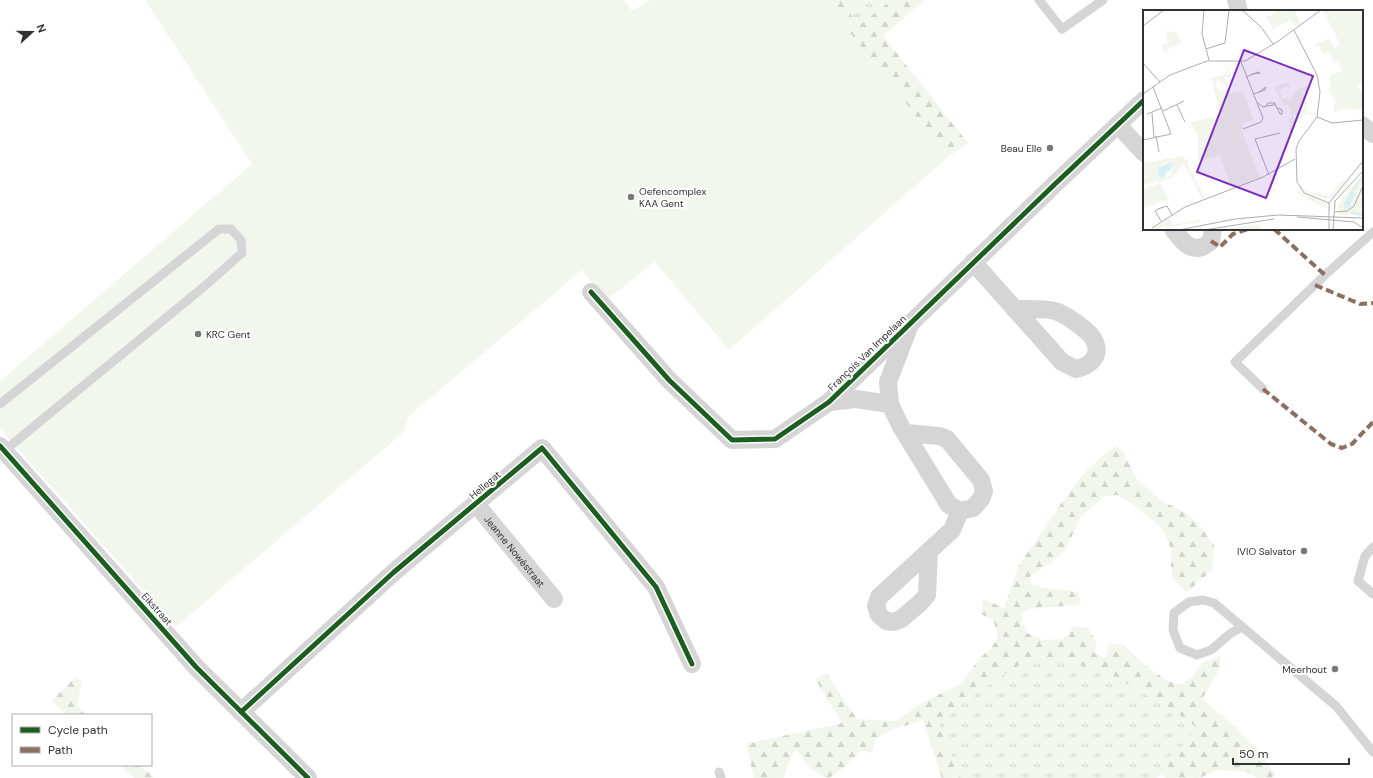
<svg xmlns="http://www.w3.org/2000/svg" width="1373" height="778" font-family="'DM Sans',sans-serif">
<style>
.grass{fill:url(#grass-tufts)}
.forest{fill:url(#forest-firs)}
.garden{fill:#f3f6ed}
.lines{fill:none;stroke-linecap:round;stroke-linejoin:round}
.lane{stroke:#d5d5d5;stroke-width:9}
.street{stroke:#d5d5d5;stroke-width:18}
.quiet{stroke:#8d6e63;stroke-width:4;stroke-dasharray:8 4;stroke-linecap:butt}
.cycleway-casing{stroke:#fff;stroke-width:8}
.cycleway{stroke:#1b5e20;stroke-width:5}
.poi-dot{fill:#797979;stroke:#fff;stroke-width:1.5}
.labels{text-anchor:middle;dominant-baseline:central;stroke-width:4;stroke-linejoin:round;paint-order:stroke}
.poi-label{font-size:10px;fill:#313131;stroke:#fff;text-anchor:end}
.street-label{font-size:10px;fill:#313131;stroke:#fff}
.inset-river{fill:none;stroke:#d8eff4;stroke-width:2}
.inset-road{fill:none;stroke:#adadad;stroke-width:1}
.view{fill:#7b2cbf;fill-opacity:0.15;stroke:#7b2cbf;stroke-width:2}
.inset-edge{fill:none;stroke:#313131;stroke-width:2}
</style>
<defs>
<pattern id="grass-tufts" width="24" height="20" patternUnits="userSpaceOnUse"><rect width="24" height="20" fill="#f3f6ed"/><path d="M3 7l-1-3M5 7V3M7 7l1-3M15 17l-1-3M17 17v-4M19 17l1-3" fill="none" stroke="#d1d3cc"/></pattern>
<pattern id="forest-firs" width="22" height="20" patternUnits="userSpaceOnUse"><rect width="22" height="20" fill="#f3f6ed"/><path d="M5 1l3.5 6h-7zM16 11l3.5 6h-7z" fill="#d1d3cc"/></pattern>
</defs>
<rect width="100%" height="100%" fill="#fff"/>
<path class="grass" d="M858 0H891L860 25 846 9Z
M1036 655 1064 661 1110 674 1173 710 1196 727 1186 743 1162 763V774L1156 778H961L937 720 1003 675Z"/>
<path class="forest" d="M824 0H858L846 9 860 25 891 0H925L883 36 968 143 948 157Z
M1117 446 1124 453 1136 478 1162 501 1184 512 1198 523 1214 545 1212 570 1187 592 1173 580 1171 566V549L1163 529 1130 502 1117 495 1105 496 1081 516 1065 551 1046 566 1030 576 1032 586 1078 592 1081 603 1076 605 1029 609 1023 612 1022 620 1027 633 1043 640 1062 639 1069 634 1074 626 1088 628 1097 644 1094 653 1105 658 1109 645 1122 644C1139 659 1158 680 1181 685L1194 675 1202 663 1220 656V669L1202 699 1230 722 1259 751 1275 775 1271 778H1257L1247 772 1218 770 1199 778H1165L1162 774V763L1186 743 1196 727 1173 710 1110 674 1064 661 1036 655 1003 675 937 720 961 778H942L923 720 889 731 875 740 872 753 862 750 843 768 829 778H825L807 765 796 749 791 757 783 778H754L746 744 842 723 815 679 826 673 857 719 895 721 924 702 962 683 979 659 991 648 997 640V631L993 620 981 614 983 599 1004 608 1018 567 1063 501 1087 470 1105 454Z
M75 677 82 681 77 706 87 715H66L52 701Z
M120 765H140L154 778H134Z"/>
<path class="garden" d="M145 0H624L632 11 650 0H824L948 157 729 350 655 262 606 300 582 270 409 416 404 432 176 627 0 429V381L252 164Z"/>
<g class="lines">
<path class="lane" d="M1039 0 1062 29 1103 0
M1263 389 1235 362 1325 275 1373 232
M0 404 219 229H231L241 240 242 253 206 285 4 451
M1373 547 1365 556 1358 581 1373 594
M1242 627 1231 633 1211 650 1197 655 1180 648 1173 630 1174 613 1189 602 1203 600 1214 603 1336 706 1373 752
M719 772 721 778"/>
<g class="street">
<path d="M1236 0 1239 11"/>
<path d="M1118 125 1144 153"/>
<path d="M1362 125 1373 134"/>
<path d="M1173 229C1180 238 1189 252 1202 247 1205 246 1208 243 1211 241L1213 229"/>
<path d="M973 262 1062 362 1076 369C1090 366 1102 356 1094 340 1090 331 1067 316 1058 312 1050 308 1024 309 1014 309"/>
<path d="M591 292 669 380 732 440 775 439 829 402 1055 184 1144 100"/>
<path d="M829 402 856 399 890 404"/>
<path d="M906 433 939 436 947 439 981 480 984 491 981 499 973 508 960 511 949 505 900 425 890 404 888 382 909 327"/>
<path d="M0 446 196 667 308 778"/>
<path id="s1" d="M476 504 554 599"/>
<path d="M929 551 927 595 920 603 901 619 893 622 886 621 879 615 876 606 879 597 952 530 960 511"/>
<path d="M241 712 394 572 542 448 656 587 692 664"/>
</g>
<path class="quiet" d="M1274 229 1325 275
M1211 241 1220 247 1233 234 1248 229
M1315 285 1360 304 1373 303
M1263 389 1331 444 1342 448 1352 444 1373 422"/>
<g class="cycleway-casing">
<path id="cycleway" d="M591 292 669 380 732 440 775 439 829 402 1055 184 1144 100
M0 446 196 667 308 778
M241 712 394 572 542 448 656 587 692 664"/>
</g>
<use href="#cycleway" class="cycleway"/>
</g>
<g class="poi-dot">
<circle cx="1050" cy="148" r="4"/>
<circle cx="631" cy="197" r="4"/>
<circle cx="198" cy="334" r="4"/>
<circle cx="1304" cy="551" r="4"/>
<circle cx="1335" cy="669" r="4"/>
</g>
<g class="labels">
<g class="poi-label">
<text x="1042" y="148">Beau Elle</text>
<text x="639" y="191" text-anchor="start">Oefencomplex<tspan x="639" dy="12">KAA Gent</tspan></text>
<text x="206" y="334" text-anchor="start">KRC Gent</text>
<text x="1296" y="551">IVIO Salvator</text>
<text x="1327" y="669">Meerhout</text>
</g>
<g class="street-label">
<text transform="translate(867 353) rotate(-44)">François Van Impelaan</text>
<text transform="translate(485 485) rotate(-40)">Hellegat</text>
<text stroke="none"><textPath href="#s1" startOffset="61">Jeanne Nowéstraat</textPath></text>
<text transform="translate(157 609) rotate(48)">Eikstraat</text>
</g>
</g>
<g transform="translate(1143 10)">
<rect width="220" height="220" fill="#fff"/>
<path d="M136 0H157L152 4 158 13 153 17 148 10 130 19 123 8ZM180 0H220V77L217 73 214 75 220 84V100L199 99 192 103 190 96 193 94 192 89 185 79 188 75 186 66 199 61 195 51 191 53 186 41 180 44 176 36 172 38 171 35 186 28 191 38 197 35ZM23 21 33 22 39 32 29 38 24 37 26 41 21 43 18 35 25 33ZM159 80 165 93 163 103H150L148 92ZM20 153 15 165 4 168 6 160 2 159 0 162 3 157ZM220 164V206L195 204 196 193ZM17 173 26 189 0 198V179Z" fill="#f3f6ed"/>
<path d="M82 51 89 69 82 67 87 84 100 81V83L74 91 68 68 85 64ZM76 69 78 74 81 73 85 86 82 79 77 81 73 76 74 70ZM141 73 146 74 147 77H141L136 81 140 90 145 86 144 92 155 80 154 76 157 79 166 75 164 84 160 80 148 92 150 103H174L173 105 161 104 160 107 150 104 152 115 148 117 151 122 146 121 147 112 142 113 149 107 147 100 145 95H141L132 78ZM40 146 43 150 48 149 44 153 62 188 59 189 41 154 28 168 16 173 15 171 0 175V162L4 158 6 160 4 168 15 165 21 169 28 165 30 154H16L0 159V153ZM199 171H203L190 187 183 189 161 183 156 175 164 181 186 186ZM155 179 159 184 183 193 185 199 156 185ZM26 208 30 215 57 209V212L10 219ZM148 209 116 215 119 220 83 219Z" fill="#f3f6ed" fill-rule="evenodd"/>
<path d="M100 83 110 109 100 113 101 118 98 119 116 167 89 178 77 145 55 150V126L48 112 76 106 74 91Z" fill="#f3f6ed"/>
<path d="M27 153 30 154 27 161 23 162 22 168H19L15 165 16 157ZM209 180 212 184 206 198 202 199 201 193Z" fill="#d8eff4"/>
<path class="inset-river" d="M210 180 220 166M207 202 220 205"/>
<path class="inset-road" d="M61 0 59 24 66 50M99 0 118 17 130 34M0 16 21 0M151 20 174 65 177 82 174 107 156 131 153 139 154 172 161 183 186 193M63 39 82 33 86 0M98 52 120 108 118 112 100 119M0 53 17 72M103 67 115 62 117 63 109 64M0 84 27 65 64 51H102L134 32 178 0M111 84 116 82 122 80 123 77 116 82M115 93 120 97 123 96 131 95 132 93H125L123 96M132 94 137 104H139V100L135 98M34 95 42 112M20 101 41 91M9 103 11 127M4 104 19 98M174 107 189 113 220 110M13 126 16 142M0 130 28 124 10 77M126 165 112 129 137 123M186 193 220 151M192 202 204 201 211 196 220 176M154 207 211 212 220 218M18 211 12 201 15 199 24 196 29 205M9 218 42 197 120 167 152 149M36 220 92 209 135 205 220 208M61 220 131 209M186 220V193M190 220 192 191 220 161"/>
<path class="view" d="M101 40 170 66 123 188 54 162Z"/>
<rect width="220" height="220" class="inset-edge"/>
</g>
<rect x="12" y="714" width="140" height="52" fill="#ffffff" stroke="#adadad"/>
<rect x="20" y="727" width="20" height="6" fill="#1b5e20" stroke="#adadad"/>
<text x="48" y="734" font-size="12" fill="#313131">Cycle path</text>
<rect x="20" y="747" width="20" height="6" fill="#8d6e63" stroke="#adadad"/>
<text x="48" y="754" font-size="12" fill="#313131">Path</text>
<g transform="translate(32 32) rotate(69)" stroke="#ffffff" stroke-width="3" paint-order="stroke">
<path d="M0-3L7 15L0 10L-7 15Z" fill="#313131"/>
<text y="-6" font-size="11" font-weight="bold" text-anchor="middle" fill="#313131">N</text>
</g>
<path d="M1233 758v6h116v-6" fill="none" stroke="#313131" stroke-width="2"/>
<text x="1239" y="758" font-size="12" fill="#313131" stroke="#ffffff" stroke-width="3" paint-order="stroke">50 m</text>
</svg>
